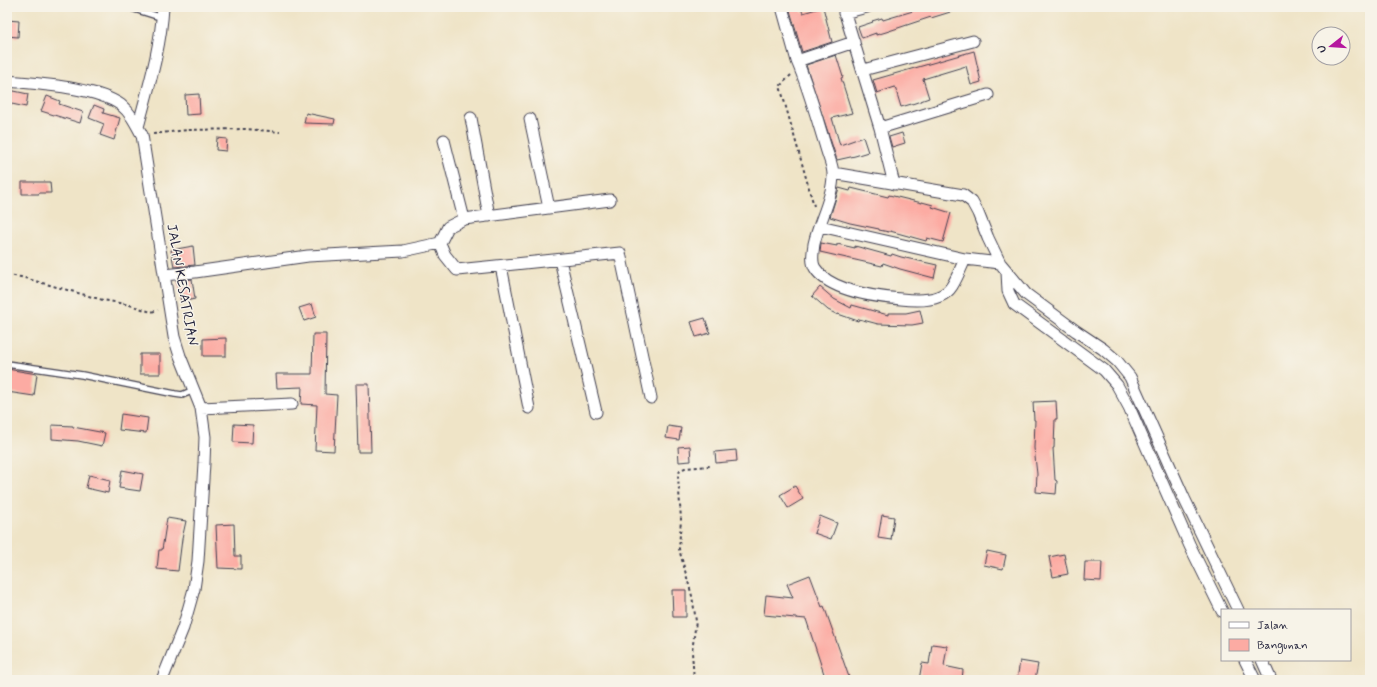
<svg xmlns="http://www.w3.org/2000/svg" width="1377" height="687" font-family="Mynerve,sans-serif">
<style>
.building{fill:#fcaba3}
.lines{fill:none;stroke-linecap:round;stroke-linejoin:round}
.lane-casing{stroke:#413f50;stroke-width:8}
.street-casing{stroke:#413f50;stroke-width:13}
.path{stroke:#413f50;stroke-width:2;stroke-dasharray:3 3;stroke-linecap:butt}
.lane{stroke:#fff;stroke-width:5.5}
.street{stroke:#fff;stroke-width:11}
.labels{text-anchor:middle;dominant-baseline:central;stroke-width:3;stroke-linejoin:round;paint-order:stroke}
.street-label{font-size:14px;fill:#22223b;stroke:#f7f3e8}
</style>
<rect width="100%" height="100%" fill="#f7f3e8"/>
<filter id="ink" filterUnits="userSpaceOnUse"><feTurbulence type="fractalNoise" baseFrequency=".025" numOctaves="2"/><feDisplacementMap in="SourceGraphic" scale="8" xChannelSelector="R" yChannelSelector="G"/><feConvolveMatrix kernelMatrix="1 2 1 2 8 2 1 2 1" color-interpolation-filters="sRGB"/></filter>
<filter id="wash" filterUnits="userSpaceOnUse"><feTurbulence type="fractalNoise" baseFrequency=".012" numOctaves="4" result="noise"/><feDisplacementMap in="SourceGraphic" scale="16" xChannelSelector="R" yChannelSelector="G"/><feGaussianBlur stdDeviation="0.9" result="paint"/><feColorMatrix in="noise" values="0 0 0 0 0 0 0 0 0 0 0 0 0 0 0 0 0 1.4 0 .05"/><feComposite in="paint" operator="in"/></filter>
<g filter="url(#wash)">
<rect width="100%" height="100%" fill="#efe4c7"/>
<g id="blocks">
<path class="building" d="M789 7H800L803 13 823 7 832 42 802 52Z
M920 7H960V9L931 18V17L886 32 876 35V33L862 38 858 27 873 22 872 21 882 18 883 20 913 11 912 9Z
M7 20 19 21 18 37 7 36Z
M974 51 981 82 971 85 966 66 923 79 929 98 915 103 901 107 895 87 877 93 873 80Z
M836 55 843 77 841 78 852 113 832 118 840 145 863 137 868 152 855 156 837 160 806 65Z
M7 91H14L28 94 26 107 7 103Z
M199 94 200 114 186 115 185 95Z
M47 96 60 101 59 104 83 112 80 123 41 111Z
M94 105 104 109 103 113 120 118 114 140 100 135 104 124 89 118Z
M306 113 335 119 334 124 304 123Z
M902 133 905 143 892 147 889 137Z
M217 138 227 139 226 151 216 150Z
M22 182H50L51 193H39V194H22Z
M839 188 850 191 851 188 888 197 889 195 922 203V202L933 205 932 207 951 213 943 242 927 238 926 241 890 231 889 232 879 230V229L850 223 830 217Z
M821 243 837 246V244L855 248V246L891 256 892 254 901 257 937 265 934 278 900 269 883 263 882 266 820 252Z
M193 246 195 265 174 267 171 250Z
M192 279 195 299 181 302 177 281Z
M820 287 834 299 851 308 852 305 888 315V313H906L920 310 923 323 912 325 878 324 859 319 858 321 838 314V315L828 310 812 296Z
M312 304 316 317 304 321 299 308Z
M705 318 710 333 696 337 691 322Z
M313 334H326L325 394 337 395 334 451 315 450 317 405 301 404 302 387 277 388 276 374H312Z
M226 338V356H203V339Z
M140 354H160V374H140Z
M7 369 37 374 34 396 7 392Z
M356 384H369L371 452H358Z
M1056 401 1057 419H1055L1054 448H1053L1055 480 1057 481 1056 494 1036 492 1037 474 1034 448 1035 420H1034L1033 402Z
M121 414 148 418 146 433 119 430Z
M234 424 253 425 252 443 233 442Z
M52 425 73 426V427L105 433 102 446 78 441 52 439Z
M668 426 681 428 679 440 666 438Z
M690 446 691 461 679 462 678 447Z
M736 450 737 461 716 463 715 452Z
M122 470 143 474 140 491 119 488Z
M89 475 110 480 108 493 86 488Z
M795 486 803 499 788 508 780 495Z
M882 515 894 517 891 540 878 538Z
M820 516 837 523 831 539 814 533Z
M167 518 186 521 182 539 178 571 157 569 159 550H162Z
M234 524 235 556H241V569L218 568 216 525Z
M987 551 1006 555 1003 569 984 565Z
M1064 554 1068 574 1053 577 1049 557Z
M1085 562H1102L1101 581 1084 580Z
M810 575 822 607 824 606 850 680H826L806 619 764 615 766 595 793 598 787 584Z
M672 590H686V617H673Z
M932 644 947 646 944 666 963 670 962 680H919L922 663 929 664Z
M1020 661 1038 664 1035 680H1017Z"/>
</g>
</g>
<g filter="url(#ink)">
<use href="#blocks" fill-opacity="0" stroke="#413f50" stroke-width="1"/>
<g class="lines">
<g class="lane-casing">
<path id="lane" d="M128 7 163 18
M7 364 82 375 175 394 182 395 194 390"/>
</g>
<g class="street-casing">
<path id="street" d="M782 7 797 61
M843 7 880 128 894 184
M844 13 867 7
M854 42 797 61C809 89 817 119 826 148 828 156 833 166 833 174 833 198 819 221 814 244 813 251 811 262 815 268 829 291 877 297 901 299 917 301 942 302 952 286 957 278 961 268 965 259
M863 70 973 41
M7 81C38 84 96 87 121 105 131 113 136 124 142 135L174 337 180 356 201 408 205 437 204 463 198 561 194 589 183 628 162 680
M471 118 489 216
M530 119 549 208
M138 127C148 89 161 47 163 7
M880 128 988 95
M444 140 464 219
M833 173 963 195 972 202 978 213 988 238 1000 263 1026 294 1076 331 1103 349 1117 361 1130 377 1184 498 1238 610
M820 226 965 259 1000 263
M440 243 448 227 464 219 610 200
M560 260 596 412
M501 266 529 408
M1007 272 1008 291 1014 304 1104 370 1117 385 1129 407 1190 546 1222 611
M164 275 195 272 308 256 403 251 440 243 445 255 457 270 620 253 651 398
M201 408 292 404
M1245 660 1255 680
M1262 660 1271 680"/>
</g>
<path class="path" d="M791 75 780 86 814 206
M153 134 187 130 245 129 280 132
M7 275 21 277 103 300 130 305 151 312 158 310
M694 680 692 652 696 621 692 596 679 549 681 519 678 477 680 470 685 468 711 466"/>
<use href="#lane" class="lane"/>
<use href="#street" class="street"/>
</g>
</g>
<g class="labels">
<g class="street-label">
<text transform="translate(182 285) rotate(80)">JALAN KESATRIAN</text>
</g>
</g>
<rect width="1377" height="687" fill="none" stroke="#f7f3e8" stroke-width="24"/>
<rect x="1221" y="609" width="130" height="52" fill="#f7f3e8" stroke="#a29fa3"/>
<rect x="1229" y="622" width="20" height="6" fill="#ffffff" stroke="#a29fa3"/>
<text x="1257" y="629" font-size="12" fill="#22223b">Jalan</text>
<rect x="1229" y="639" width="20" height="12" fill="#fcaba3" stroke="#a29fa3"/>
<text x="1257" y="649" font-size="12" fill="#22223b">Bangunan</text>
<g transform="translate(1331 46) rotate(253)"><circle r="19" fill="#f7f3e8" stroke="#a29fa3"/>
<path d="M0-3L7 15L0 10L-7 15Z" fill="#b5179e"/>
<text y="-6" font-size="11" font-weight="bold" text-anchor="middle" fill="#22223b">U</text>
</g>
</svg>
